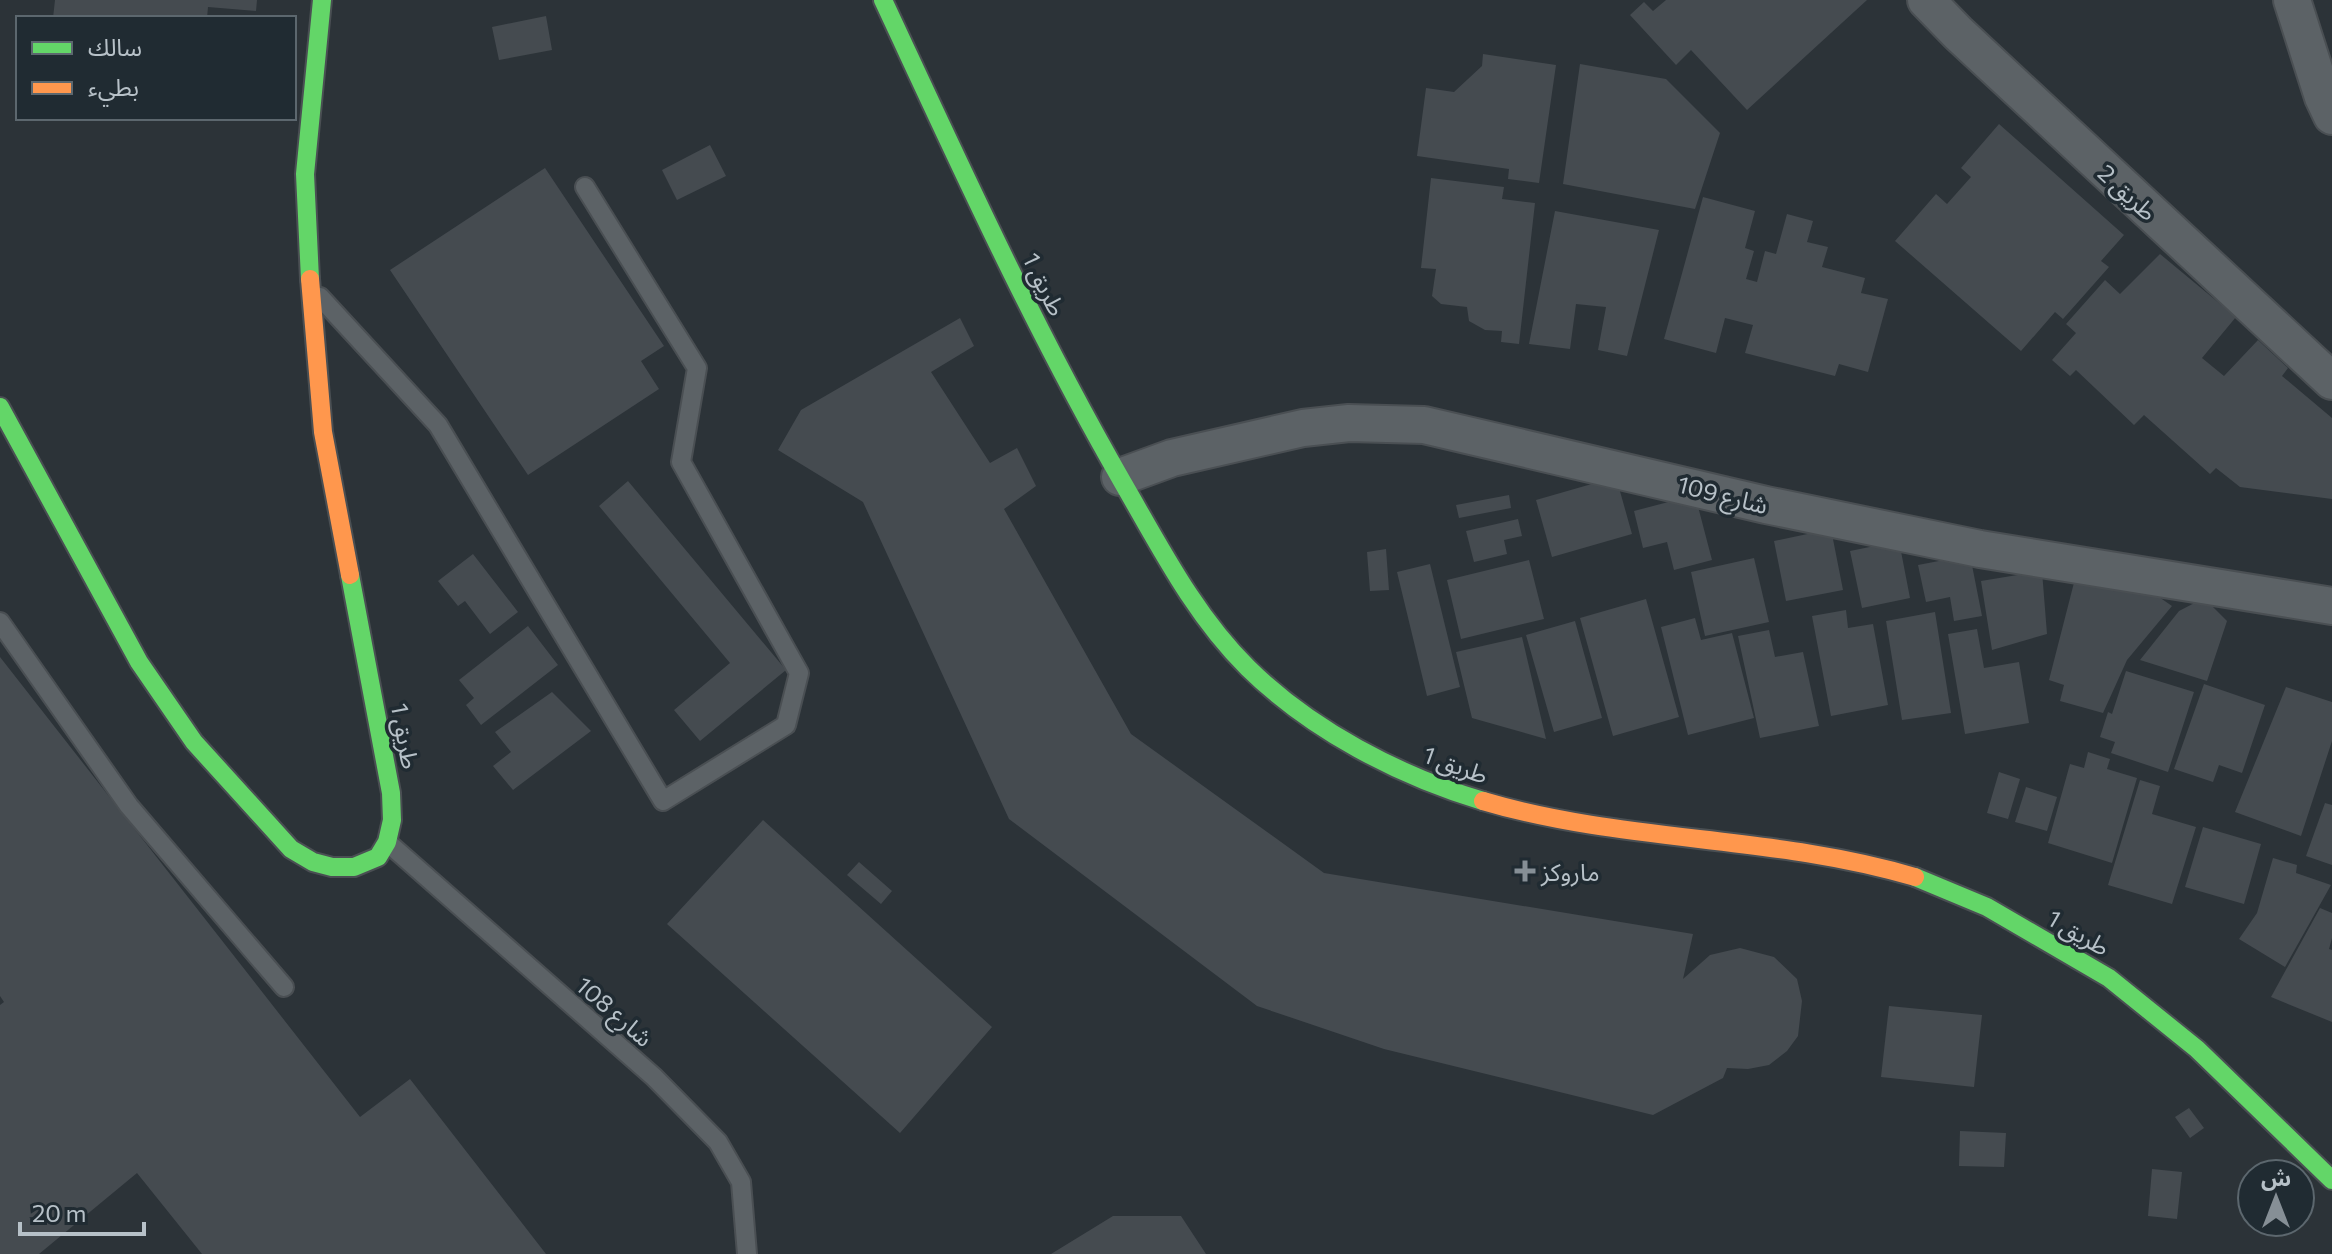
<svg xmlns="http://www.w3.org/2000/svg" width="2332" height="1254" font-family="Commissioner,'Noto Sans Arabic',sans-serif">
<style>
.building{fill:#454b50}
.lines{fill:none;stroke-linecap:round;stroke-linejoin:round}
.lane-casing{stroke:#4a4f53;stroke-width:22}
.street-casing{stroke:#4a4f53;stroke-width:40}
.fast-casing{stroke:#4a4f53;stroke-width:22}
.slow-casing{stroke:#4a4f53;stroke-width:22}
.lane{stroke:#5c6266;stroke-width:18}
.street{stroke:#5c6266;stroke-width:36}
.fast{stroke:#63d668;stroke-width:18}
.slow{stroke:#ff974d;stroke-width:18}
.poi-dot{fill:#868f96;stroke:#202b32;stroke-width:3}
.labels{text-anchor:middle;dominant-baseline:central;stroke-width:7;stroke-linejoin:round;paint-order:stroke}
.street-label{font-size:24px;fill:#b7c1c8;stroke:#202b32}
.poi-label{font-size:24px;fill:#b7c1c8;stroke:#202b32;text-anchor:start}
</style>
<rect width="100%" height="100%" fill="#2c3338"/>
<path class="building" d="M55 0H257L256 11 208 7 207 18H53Z
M1666 0H1867L1747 110 1691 50 1676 65 1630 15 1644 2 1653 11Z
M546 16 552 50 499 60 492 27Z
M1483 54 1556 65 1539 183 1508 179 1509 169 1417 156 1426 88 1454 92 1482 66Z
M1580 64 1666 79 1720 133 1695 209 1563 184Z
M1999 124 2124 235 2101 261 2109 267 2063 319 2055 312 2021 351 1895 241 1936 194 1947 204 1971 177 1961 168Z
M710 145 726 176 677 200 662 170Z
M545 168 664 346 641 361 659 389 528 475 390 270Z
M1431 178 1504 187 1502 199 1535 203 1519 344 1501 342 1502 331 1485 330 1469 321 1467 307 1441 304 1432 296 1436 269 1421 268Z
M1703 197 1755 211 1745 248 1754 251 1746 279 1757 282 1765 251 1776 254 1787 214 1813 221 1807 242 1828 247 1822 267 1865 278 1861 293 1888 299 1868 372 1839 364 1835 376 1745 353 1753 325 1725 318 1716 353 1664 339Z
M1555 211 1659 230 1627 356 1598 350 1606 307 1576 304 1570 349 1529 344Z
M2160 254 2236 317 2202 358 2224 376 2258 340 2288 368 2282 376 2332 418V499L2240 487 2216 468 2210 474 2144 415 2134 425 2076 370 2070 376 2052 360 2076 333 2066 324 2105 280 2120 294Z
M960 318 974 346 931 372 990 463 1017 448 1036 486 1004 509 1131 734 1324 873 1693 934 1683 979 1710 955 1740 948 1774 957 1797 979 1802 1001 1798 1036 1787 1051 1769 1065 1748 1069 1727 1068 1723 1078 1653 1115 1384 1049 1257 1006 1009 819 863 502 778 450 801 410Z
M1616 477 1632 534 1552 557 1536 500Z
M628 481 786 670 700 741 674 710 730 663 599 506Z
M1509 495 1511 508 1459 518 1456 505Z
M1695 495 1712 560 1674 570 1667 542 1643 548 1634 511Z
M1518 519 1522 536 1504 540 1507 554 1474 562 1466 531Z
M1831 529 1843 590 1786 601 1774 541Z
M1899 541 1910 598 1862 608 1850 551Z
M1386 549 1389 590 1370 591 1367 552Z
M473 554 518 612 490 634 465 601 458 606 438 581Z
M1970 555 1982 616 1954 621 1950 597 1926 602 1918 565Z
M1754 558 1769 622 1705 636 1691 572Z
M1529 560 1544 619 1461 639 1447 580Z
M1430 564 1460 687 1427 696 1397 572Z
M2042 571 2047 634 1992 650 1981 581Z
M2077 571 2136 581 2172 606 2127 660 2103 713 2060 701 2064 685 2049 680Z
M2204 598 2227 621 2207 681 2140 660 2179 611Z
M1646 599 1679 717 1613 736 1580 618Z
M1846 610 1848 628 1873 624 1888 705 1831 716 1812 616Z
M1935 612 1951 713 1902 720 1886 621Z
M1695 618 1701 640 1732 633 1754 718 1688 735 1661 627Z
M1575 621 1602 718 1554 732 1526 635Z
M528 626 558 665 481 725 466 705 474 698 459 680Z
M1977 629 1984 668 2019 662 2029 723 1965 734 1948 634Z
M1769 630 1775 657 1803 652 1819 726 1760 738 1738 636Z
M1522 637 1546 739 1472 718 1456 652Z
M0 657 360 1117 410 1079 546 1254H202L137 1173 39 1254H0V1005L4 1002 0 996Z
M2126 671 2194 692 2168 772 2111 753 2115 742 2100 737 2108 712 2112 714Z
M2204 684 2265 705 2242 773 2219 765 2213 782 2174 769Z
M2286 687 2332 702V741L2301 836 2235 812Z
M552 692 591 731 513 790 493 766 511 752 495 732Z
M2088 752 2110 759 2107 769 2137 778 2112 863 2048 843 2070 764 2084 768Z
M1999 772 2020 779 2008 819 1987 813Z
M2140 780 2160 786 2152 814 2196 827 2172 904 2108 885Z
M2026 787 2057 797 2047 831 2015 822Z
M2325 803 2332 805V865L2306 856Z
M763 820 992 1027 900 1133 667 924Z
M2203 827 2261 844 2244 904 2185 887Z
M2273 858 2297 865 2296 873 2331 885 2285 967 2239 939 2257 913Z
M859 862 892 891 881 904 847 875Z
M2320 908 2332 913V938L2329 949 2332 950V1022L2271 997Z
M1889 1006 1982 1015 1974 1087 1881 1077Z
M2189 1108 2204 1128 2190 1138 2175 1117Z
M1960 1131 2006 1133 2004 1167 1959 1166Z
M2152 1169 2182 1172 2177 1219 2148 1216Z
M1113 1216H1181L1206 1254H1051Z"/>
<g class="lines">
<g class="lane-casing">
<path id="lane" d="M320 297 438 425 663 801 786 725 799 673 681 462 697 368 585 187
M0 622 129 806 284 987
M387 842 654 1077 718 1142 741 1182 747 1254"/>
</g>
<g class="street-casing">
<path id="street" d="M1926 0 1958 33 2332 381
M2292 0 2323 97 2332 116
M1120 477 1172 458 1303 428 1349 423 1424 425 1766 505 1980 549 2332 606"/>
</g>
<g class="fast-casing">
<path id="fast" d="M883 0C959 163 1033 327 1123 483 1160 547 1195 616 1248 668 1311 730 1399 776 1483 801
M310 279 305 174 322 0
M0 407 139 662 194 742 291 849 313 862 332 867H354L378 857 387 842 392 820 391 793 350 575
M1915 877 1987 907 2109 978 2197 1049 2332 1180"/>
</g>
<g class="slow-casing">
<path id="slow" d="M310 279 323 432 350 575
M1483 801C1624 843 1775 835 1915 877"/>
</g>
<use href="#lane" class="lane"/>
<use href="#street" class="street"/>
<use href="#fast" class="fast"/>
<use href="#slow" class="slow"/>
</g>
<path class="poi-dot" d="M1521 859h8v8h8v8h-8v8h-8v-8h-8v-8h8z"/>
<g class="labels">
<g class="street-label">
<text transform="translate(2128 192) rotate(43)">طريق 2</text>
<text transform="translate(1045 284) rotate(64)">طريق 1</text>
<text transform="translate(1723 494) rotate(14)">شارع 109</text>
<text transform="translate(406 736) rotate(80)">طريق 1</text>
<text transform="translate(1456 764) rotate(20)">طريق 1</text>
<text transform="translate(2079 932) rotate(30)">طريق 1</text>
<text transform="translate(615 1011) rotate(41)">شارع 108</text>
</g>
<g class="poi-label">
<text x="1541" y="871">ماروكز</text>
</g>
</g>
<rect x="16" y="16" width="280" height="104" fill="#202b32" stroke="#5c676e" stroke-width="2"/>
<rect x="32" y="42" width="40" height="12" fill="#63d668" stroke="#5c676e" stroke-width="2"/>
<text x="88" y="56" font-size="24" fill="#b7c1c8">سالك</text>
<rect x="32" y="82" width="40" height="12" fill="#ff974d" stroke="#5c676e" stroke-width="2"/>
<text x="88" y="96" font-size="24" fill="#b7c1c8">بطيء</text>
<g transform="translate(2276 1198)"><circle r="38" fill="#202b32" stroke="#5c676e" stroke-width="2"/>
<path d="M0-6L14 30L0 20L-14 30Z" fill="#868f96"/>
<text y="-12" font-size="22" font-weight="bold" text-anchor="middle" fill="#b7c1c8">ش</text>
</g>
<path d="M20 1222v12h124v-12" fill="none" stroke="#b7c1c8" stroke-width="4"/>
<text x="32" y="1222" font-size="24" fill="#b7c1c8" stroke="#202b32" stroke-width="6" paint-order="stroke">20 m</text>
</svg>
